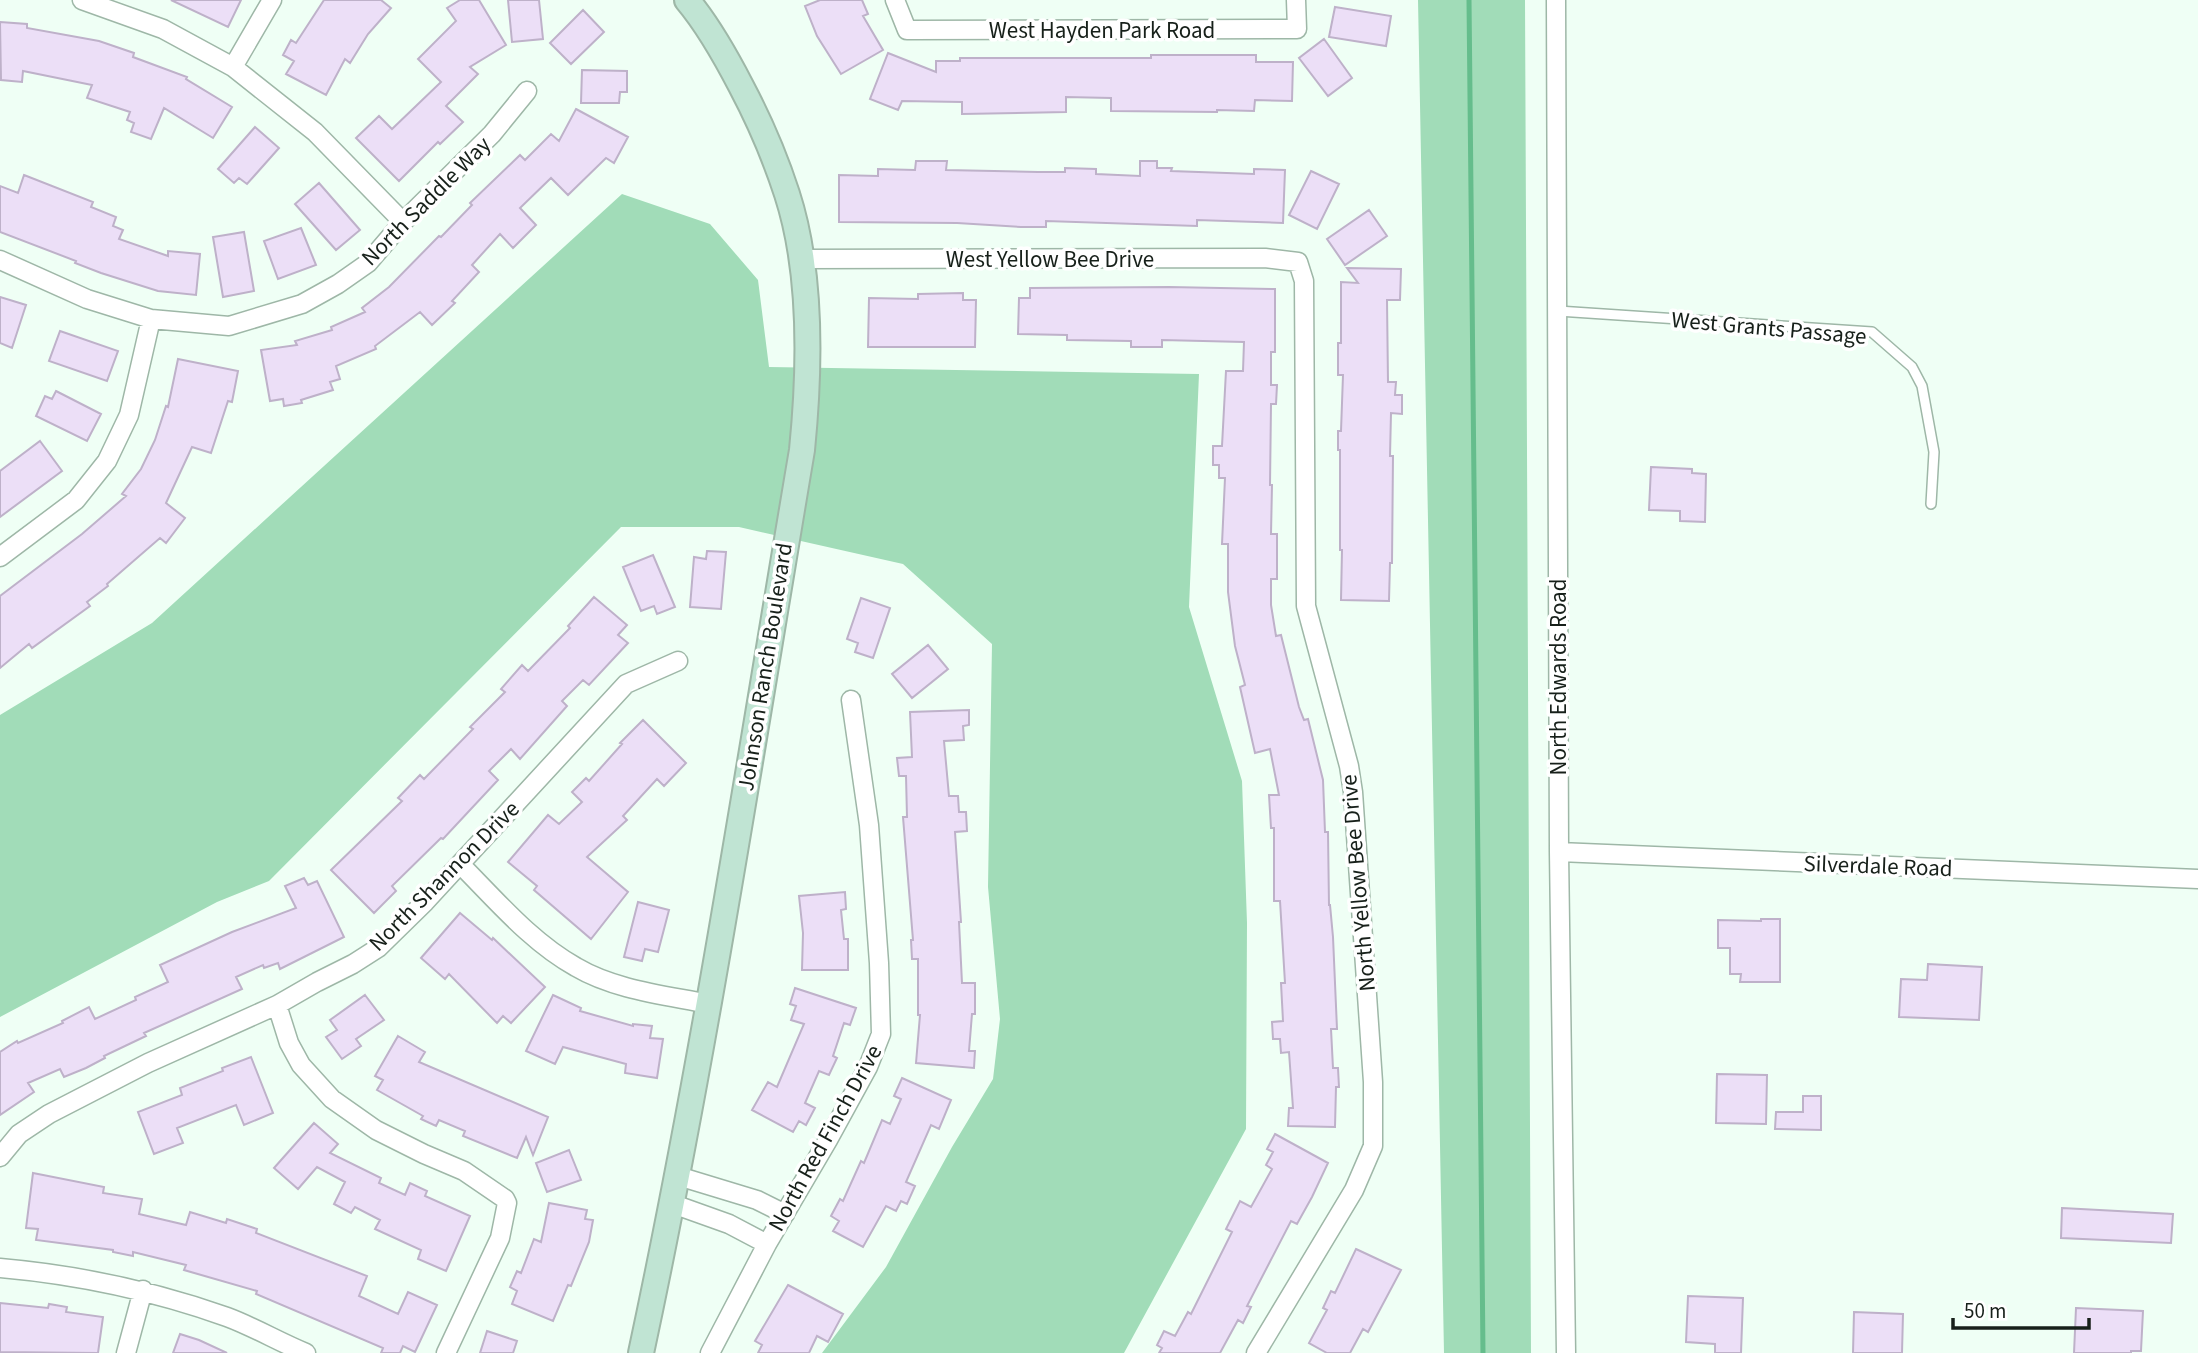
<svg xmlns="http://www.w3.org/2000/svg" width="2198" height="1353" font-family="'Source Sans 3',sans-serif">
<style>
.grass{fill:#a1dcb8}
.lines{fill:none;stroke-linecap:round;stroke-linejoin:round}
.stream{stroke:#65bd8c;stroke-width:5}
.building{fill:#ecdff7;stroke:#beb1c9;stroke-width:2}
.lane-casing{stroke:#9eb7a7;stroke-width:12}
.street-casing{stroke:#9eb7a7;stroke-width:21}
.secondary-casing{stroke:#9eb7a7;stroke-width:28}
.lane{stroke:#fff;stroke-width:9}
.street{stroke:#fff;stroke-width:18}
.secondary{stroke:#c0e4d3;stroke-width:24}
.labels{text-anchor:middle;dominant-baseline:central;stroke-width:7;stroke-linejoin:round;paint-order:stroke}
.street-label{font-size:23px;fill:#17201a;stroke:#fff}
</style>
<rect width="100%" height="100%" fill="#effff5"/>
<path class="grass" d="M1418 0H1525L1531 1353H1444Z
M622 194 710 224 758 280 769 367 1199 374 1189 607 1242 781 1247 923 1246 1129 1124 1353H822L886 1267 952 1147 993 1079 1000 1019 988 887 992 644 903 564 739 527H621L269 881 217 902 0 1017V715L152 623Z"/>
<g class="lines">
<path class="stream" d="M1469 0 1483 1353"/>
</g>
<path class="building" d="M171 0H241L228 27Z
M324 0H381L391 8 368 34 350 63 345 59 326 95 286 74 294 61 283 55 291 40 296 43Z
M460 0H479L506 45 470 67 478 74 446 106 463 122 440 144 438 142 399 181 356 138 379 116 392 129 441 82 418 59 456 21 447 8Z
M508 0H539L543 39 512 42Z
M820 0H862L868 14 863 16 883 50 841 74 817 36 805 6Z
M1335 7 1391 16 1386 46 1329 37Z
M583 10 604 32 571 64 550 43Z
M0 22 27 24V28L99 41 134 53 133 57 187 77 186 79 232 107 213 138 164 108 151 139 131 132 134 123 127 120 130 112 87 98 92 85 23 71 22 82 1 80Z
M1324 39 1352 78 1328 96 1299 58Z
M888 53 936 72V61H960V58H1151V55H1256V62H1293L1292 101 1255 100 1254 111 1217 110V112L1111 111V98L1066 97V112L962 114V102L902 101 898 110 870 99Z
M582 70 627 71V92H620L619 103H581Z
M576 109 628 137 614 163 606 158 568 195 551 178 520 208 536 225 513 248 500 234 472 265 479 272 452 301 455 303 432 325 420 312 375 346 376 349 336 366 340 379 330 382 333 390 301 400 302 403 284 406 283 399 270 401 261 350 297 345 295 341 332 330 331 327 365 312 362 308 389 287 439 236 441 237 472 205 470 203 520 155 525 160 551 134 559 141Z
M255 127 279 148 247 184 239 178 234 183 218 169Z
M916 161H947L946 170 1038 172H1065V168L1096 169V174L1140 176V161H1157V168H1172L1171 171 1254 174V169L1285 170 1283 223 1197 220V226L1046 221V227H1021L957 223 839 222V175L878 176V169L915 170Z
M1311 171 1339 184 1317 229 1289 215Z
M24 175 93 202 91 207 116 217 113 226 123 230 119 239 168 256V251L200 254 196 295 158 291 101 273 75 263 76 261 0 232V186L18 193Z
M319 183 360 230 336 250 295 204Z
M1369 210 1387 236 1345 265 1327 239Z
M301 228 316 265 278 279 264 241Z
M244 232 254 291 223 297 213 237Z
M1347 268 1401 269 1400 300H1387L1388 382H1396L1395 395H1402V414L1391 413 1390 456H1393L1392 563H1390L1389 601 1341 600 1342 550H1340V450H1338V431H1341L1343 375H1338V343H1341V282L1358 283Z
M1169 287 1275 289V352H1271V385H1277L1276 404H1271L1270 485H1272L1271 534H1277V579H1271V605L1276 636 1281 635 1299 707 1304 720 1308 719 1323 780 1325 832H1328L1329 905H1330L1333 937 1337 1029H1331L1333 1068H1338L1339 1087H1336L1335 1127 1288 1126 1289 1108H1293L1289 1052 1281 1053 1280 1039H1273L1272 1022 1283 1021 1281 983H1285L1280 901H1274V828H1271L1269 795H1279L1270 749 1255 753 1240 687 1245 685 1235 646 1228 592V544H1222L1225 478H1219V465H1213V446H1222L1226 371H1243L1244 342 1162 340V347H1131V341L1067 340V335L1018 334 1019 298H1030V288Z
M963 293V300H976L975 347H868L869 298 918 299V294Z
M0 297 26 305 12 348 0 343Z
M60 331 118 351 107 381 49 361Z
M178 359 238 371 232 402 228 401 211 453 192 447 166 503 185 518 166 543 160 538 107 584 108 586 87 602 90 606 32 648 29 644 0 668V596L82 534 126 496 122 494 141 469 155 440 166 406 168 407Z
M56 391 101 414 87 441 36 416 45 396 52 399Z
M40 441 62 471 0 517V471Z
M1651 467 1692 469V473L1706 474 1705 522 1680 521V511L1649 510Z
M707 551 726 552 721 609 690 607 694 557 706 559Z
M653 555 675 607 657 614 654 606 641 611 623 567Z
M594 597 627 625 618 635 628 643 589 685 583 680 562 701 567 706 520 759 511 749 489 771 498 780 443 839 441 838 392 886 396 891 374 913 331 870 402 801 398 798 420 775 424 779 473 729 470 727 505 692 501 689 522 665 528 671 570 628 568 626Z
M861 598 890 608 873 658 855 652 858 643 847 639Z
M928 645 948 669 912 698 892 674Z
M969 710V725L963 726 964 740 944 741 949 796H958L959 812H966L967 831 955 832 961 922H959L962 983H975V1014H972L969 1051H975L974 1068 916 1063 920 1015H918V959H912L911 940H913L903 817H907L906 776H899L897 758 912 757 910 712Z
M643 720 686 763 664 786 657 779 623 816 627 820 587 857 628 892 591 939 534 890 537 886 508 862 548 815 559 824 582 802 572 792 586 778 589 781 622 744 620 743Z
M304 878 308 885 317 881 344 937 280 969 278 963 264 968 263 965 236 977 242 989 144 1033 146 1036 104 1056 105 1058 86 1068 64 1077 60 1069 28 1083 34 1092 0 1115V1052L17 1041 18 1043 63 1023 62 1021 89 1007 95 1019 136 1000 135 997 168 982 160 965 232 932 296 908 285 886Z
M845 892 846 909 841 910 844 939H848V970H802L803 933 799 896Z
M638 902 669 910 658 952 645 949 642 961 624 957Z
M460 913 492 940 493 938 545 987 511 1023 503 1016 497 1023 449 974 445 979 421 958Z
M1761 919H1780V982H1740L1741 974H1730V948H1718V920L1761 921Z
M1928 964 1982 967 1979 1020 1899 1017 1901 979 1927 980Z
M795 988 856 1008 850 1025 844 1023 833 1056 837 1058 829 1075 819 1071 805 1103 815 1108 806 1125 799 1121 793 1132 752 1110 768 1082 777 1087 804 1024 791 1020 796 1006 790 1004Z
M365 995 384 1020 356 1039 361 1046 342 1059 326 1037 337 1030 330 1020Z
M553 995 581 1008 580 1011 633 1026V1024L652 1026 650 1038 663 1039 657 1078 625 1073 626 1064 563 1047 555 1064 526 1051Z
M398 1036 425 1052 419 1062 548 1117 533 1155 526 1137 517 1158 463 1136 465 1131 439 1120 436 1126 421 1119 423 1116 377 1090 383 1080 375 1076Z
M251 1057 273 1113 244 1125 236 1105 177 1128 183 1143 154 1154 138 1112 182 1095 180 1088 223 1071 222 1068Z
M1717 1074 1767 1075 1766 1124 1716 1123Z
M902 1078 951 1100 939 1129 931 1125 906 1182 915 1186 907 1204 901 1201 896 1211 886 1206 863 1247 833 1231 839 1221 831 1216 840 1199 843 1201 861 1161 864 1163 882 1120 890 1124 901 1099 894 1096Z
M1803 1096H1821V1130L1775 1129 1776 1112H1803Z
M314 1123 338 1144 330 1153 381 1178 379 1183 405 1195 410 1183 427 1191 425 1196 470 1216 446 1271 418 1259 421 1250 375 1229 380 1220 355 1207 351 1213 334 1204 345 1182 317 1167 298 1189 274 1168Z
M1275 1134 1328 1163 1312 1197 1297 1224 1291 1221 1247 1306 1251 1307 1243 1323 1238 1320 1220 1353H1159L1162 1348 1157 1345 1164 1331 1175 1336 1188 1312 1191 1314 1232 1232 1226 1229 1240 1201 1251 1207 1272 1169 1266 1165 1273 1152 1267 1149Z
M569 1150 581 1180 547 1192 536 1163Z
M33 1173 104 1187 103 1193 142 1199 139 1214 186 1225 190 1212 226 1223 227 1219 257 1229 256 1233 367 1276 359 1296 398 1314 408 1292 437 1305 415 1352 403 1346 400 1353H381L383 1348 256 1294 257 1291 184 1270 186 1265 133 1252V1256L113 1252V1250L36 1240 38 1229 26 1228Z
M549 1203 587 1210 585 1219 593 1220 589 1242 571 1286 568 1285 553 1321 512 1304 517 1291 510 1287 517 1271 521 1273 534 1239 541 1242Z
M2062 1208 2173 1214 2171 1243 2061 1238Z
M1356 1249 1401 1270 1368 1332 1363 1329 1350 1353H1327L1309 1343 1327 1310 1323 1308 1331 1291 1335 1293Z
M788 1285 843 1314 828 1342 817 1336 809 1353H758L762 1345 755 1341Z
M1688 1296 1743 1298 1741 1353H1715V1344L1686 1342Z
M0 1303 48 1308 49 1304 67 1307 66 1312 103 1317 98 1353 0 1352Z
M2076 1308 2143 1311 2141 1351H2131V1353H2074Z
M1854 1312 1903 1314 1902 1353H1853Z
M487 1331 517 1341 513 1353H480Z
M180 1334 199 1340 227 1353H173Z"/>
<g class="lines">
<g class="lane-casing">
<path id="lane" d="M1558 311 1872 332 1912 367 1922 386 1934 452 1931 504"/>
</g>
<g class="street-casing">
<path id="street" d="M82 0 163 29 233 67 315 132 403 222
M895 0 907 30 1297 29 1296 0
M1556 0 1559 852 1566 1353
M233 67 272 0
M801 259 1265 258 1298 262 1304 281 1306 606 1349 766 1353 792 1373 1082V1146L1354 1190 1256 1353
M0 260 87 299 151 319 229 326 302 304 338 284 368 263 403 222 492 134 527 91
M0 557 76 500 107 461 129 415 151 319
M1559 852 2198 879
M460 864C496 900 531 942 576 967 615 990 665 995 709 1004
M277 1005 289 1043 301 1065 332 1099 376 1130 424 1154 464 1171 505 1199 507 1203 500 1238 446 1353
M0 1157 19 1134 49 1114 148 1063 277 1005 317 982 353 964 378 948 425 902 626 684 678 661
M678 1176 757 1200 785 1214
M673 1204 729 1224 767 1244
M0 1268C80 1275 151 1290 227 1317 254 1327 279 1342 306 1353
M126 1353 143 1290
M710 1353 767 1244 828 1140 868 1067 881 1034 879 963 869 825 851 700"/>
</g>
<g class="secondary-casing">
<path id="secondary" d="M641 1353C705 1054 751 751 802 450 810 370 812 271 787 194 775 157 759 120 741 86 726 57 708 25 687 0"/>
</g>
<use href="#lane" class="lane"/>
<use href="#street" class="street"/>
<use href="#secondary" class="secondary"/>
</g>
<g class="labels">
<g class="street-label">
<text x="1102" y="30">West Hayden Park Road</text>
<text transform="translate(426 201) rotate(-45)">North Saddle Way</text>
<text x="1050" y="259">West Yellow Bee Drive</text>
<text transform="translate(1769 328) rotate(5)">West Grants Passage</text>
<text transform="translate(765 667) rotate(-81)">Johnson Ranch Boulevard</text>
<text transform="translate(1558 677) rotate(-90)">North Edwards Road</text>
<text transform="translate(1878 866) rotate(2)">Silverdale Road</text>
<text transform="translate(444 876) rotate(-45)">North Shannon Drive</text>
<text transform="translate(1358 883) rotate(-95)">North Yellow Bee Drive</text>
<text transform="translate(825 1138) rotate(-61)">North Red Finch Drive</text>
</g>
</g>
<path d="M1953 1318v10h136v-10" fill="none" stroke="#17201a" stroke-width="3.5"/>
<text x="1964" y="1318" font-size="21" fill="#17201a" stroke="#ffffff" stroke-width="5" paint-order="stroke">50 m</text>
</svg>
